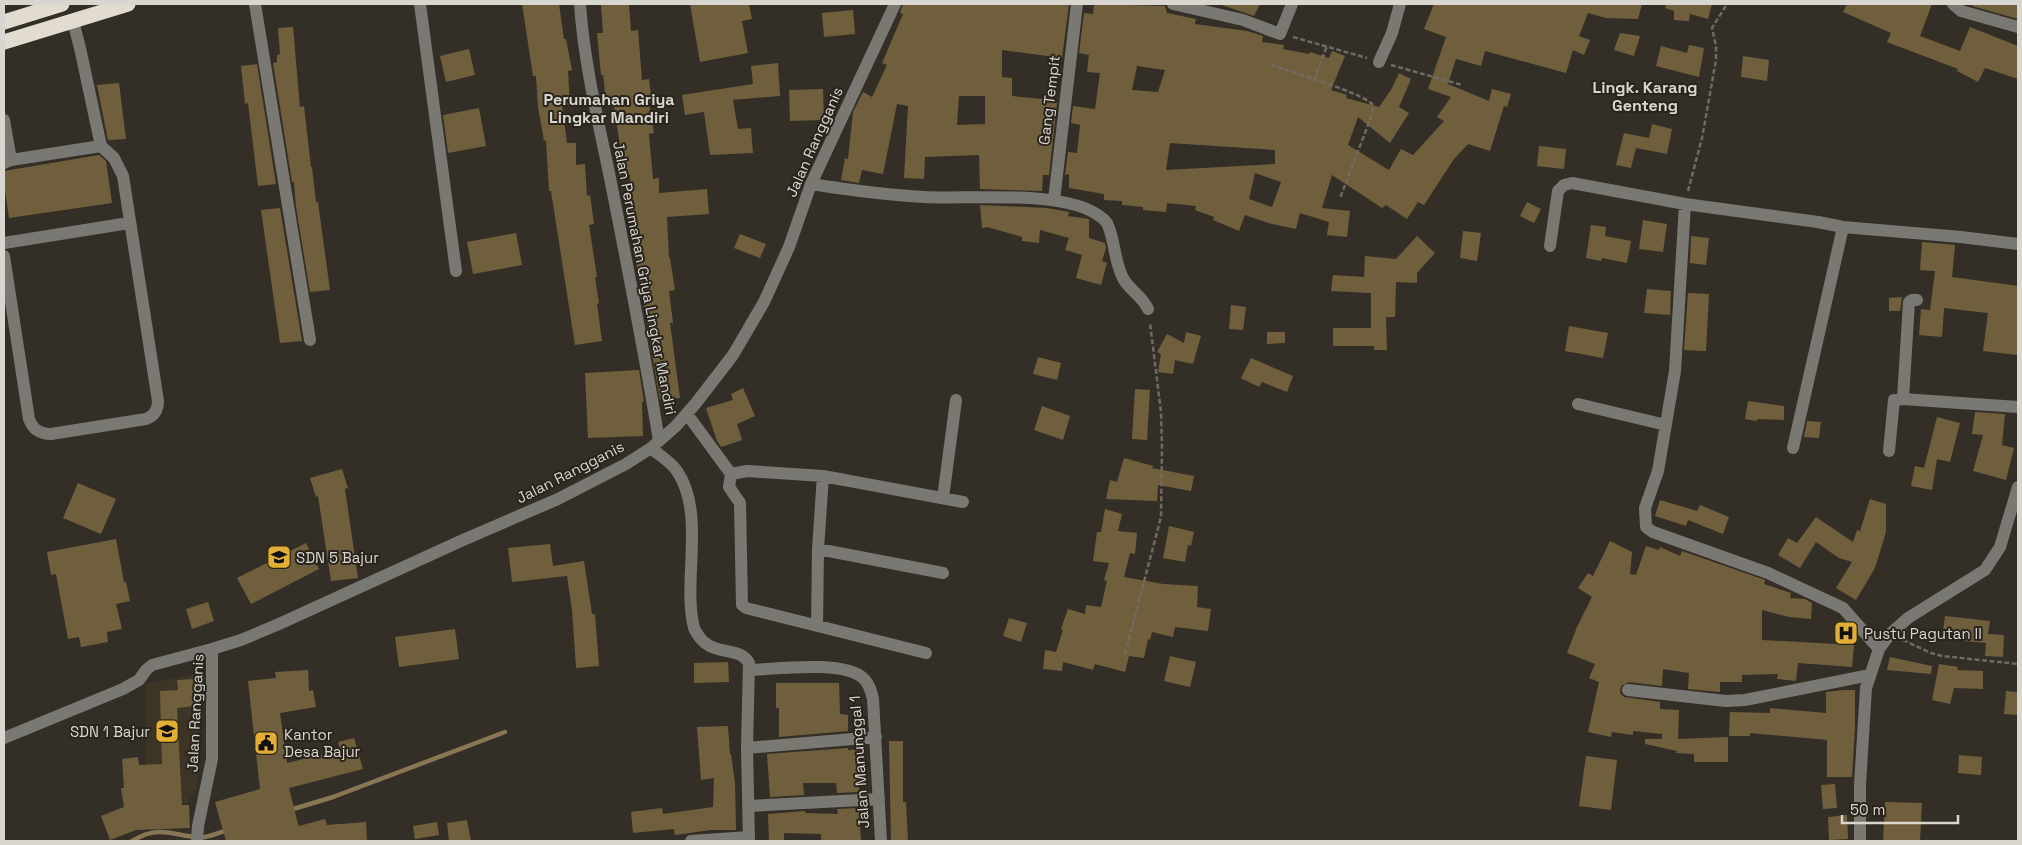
<svg xmlns="http://www.w3.org/2000/svg" width="2022" height="845" font-family="'Space Grotesk',sans-serif">
<style>
.built{fill:#3c3525}
.lines{fill:none;stroke-linecap:round;stroke-linejoin:round}
.stream{stroke:#875;stroke-width:4.5}
.building{fill:#705f3d;fill-rule:evenodd}
.path{stroke:#6f6b63;stroke-width:2.5;stroke-dasharray:5 2.5;stroke-linecap:butt}
.minor{stroke:#7a7873;stroke-width:12}
.highway{stroke:#e2dcd0;stroke-width:15}
.labels{text-anchor:middle;dominant-baseline:central;stroke-width:4;stroke-linejoin:round;paint-order:stroke}
.street-label{font-size:15px;fill:#d9d6d0;stroke:#2a251c}
.poi-label{font-size:15px;fill:#d9d6d0;stroke:#2a251c;text-anchor:start}
.neighbourhood-label{font-size:16px;font-weight:bold;fill:#d9d6d0;stroke:#2a251c}
</style>
<rect width="100%" height="100%" fill="#342f26"/>
<path class="built" d="M201 673 197 788 187 803 147 804 145 684Z"/>
<g class="lines">
<path class="stream" d="M290 810 333 797 505 732
M132 841C164 822 175 839 205 837 212 836 221 832 228 830"/>
</g>
<path class="building" d="M522 4H559L564 39H566L572 70 568 71 570 105H562L567 143H576V165L585 164 587 196 590 195 594 224 589 225 597 277H595L599 303 597 304 602 341 575 345 551 191H549L546 140 544 141 538 107 536 76H533Z
M601 4H629L631 31 638 30 642 80 649 79 652 103H649L654 133 649 134 653 179 659 178V193L707 189 709 214 667 217 669 258H670L675 290 669 291 673 323H670L680 398 660 400 636 261 634 226H631L630 175 618 176 616 146H620L614 106 607 107 603 75H601L597 33H603Z
M690 4H749L752 19 742 21 748 53 700 62Z
M903 4H1069L1062 58 1002 50V77L1012 78V96L1052 100V102L1057 103 1049 175H1043L1042 191 980 189 979 155 925 157 924 179 904 178 908 106 897 104 883 174 862 170 859 183 841 180 845 158 848 159 853 112 863 92 872 97 887 65 882 63 903 14 900 13ZM959 96H985V124L957 125Z
M1094 4 1165 6 1167 13 1196 19 1195 24 1247 31 1263 36 1262 42 1284 45 1283 49 1309 54 1310 52 1329 58 1332 51 1345 56 1331 90 1347 95 1346 98 1379 107 1391 90 1399 73 1411 79 1399 107 1409 113 1390 143 1358 117 1348 145 1389 170 1401 149 1413 155 1444 121 1437 117 1451 97 1428 89 1446 37 1424 29 1434 4H1642L1638 19 1606 18 1588 13 1579 36 1590 40 1584 55 1573 50 1566 73 1485 51 1481 66 1456 59 1448 84 1489 101 1492 89 1511 94 1507 107 1504 106 1490 151 1468 144 1454 159 1424 205 1418 202 1407 219 1386 205 1382 208 1332 175 1322 208 1350 211 1347 237 1327 235 1329 222 1300 213 1296 229 1268 223 1245 215 1239 231 1213 220 1214 217 1195 210 1196 206 1167 203 1166 212 1143 210V207L1122 205V201L1104 200V194L1069 188V174L1065 175 1068 152 1077 153 1080 125 1071 123 1073 106 1095 109 1100 73 1087 72 1089 55 1079 53 1084 13 1093 14ZM1137 66 1165 70 1158 92 1132 90ZM1170 143 1275 150V164L1166 170ZM1255 173 1281 182 1272 207 1249 199Z
M1219 4H1260L1254 16Z
M1666 4H1712L1708 19 1690 14 1689 21 1674 20V11L1665 8Z
M1847 4H1932L1920 36 1960 51 1970 27 2018 46V79L1985 68 1978 82 1957 71 1958 69 1887 42 1891 33 1843 12Z
M1972 4H2018V19L1972 6Z
M853 10 855 34 824 37 822 13Z
M293 27 300 107 304 106 311 167H312L316 202H318L330 290 310 292 296 207 294 182H292L273 63 277 62V55L280 54 278 28Z
M1620 33 1640 36 1634 56 1614 50Z
M1689 45 1704 48 1699 77 1656 66 1661 46 1687 53Z
M469 49 475 75 446 82 440 56Z
M1743 56 1769 60 1767 81 1741 77Z
M778 63 780 96 733 100 738 129 751 128 753 153 710 155 704 112 685 115 682 95 753 84 751 66Z
M257 64 276 184 258 186 248 103 245 104 241 66Z
M119 83 126 139 108 140 97 85Z
M823 89 824 120 790 121 789 90Z
M479 108 486 146 448 153 443 115Z
M1652 124 1672 129 1667 154 1636 148 1631 168 1616 165 1624 133 1649 138Z
M1539 146 1566 149 1564 169 1537 166Z
M99 155 106 161 112 203 9 218 4 185V171Z
M1527 202 1541 209 1534 223 1520 216Z
M980 205 1047 208 1069 212 1068 216 1089 219V238L1105 243 1106 248 1102 261 1107 263 1101 285 1076 278 1082 255 1065 250 1069 238 1040 230 1039 243 1022 241V237L987 227 982 228Z
M280 208 302 341 280 343 261 210Z
M1643 220 1667 224 1663 252 1639 249Z
M1591 225 1606 227 1605 236 1631 241 1627 263 1602 258 1601 261 1586 258Z
M1463 231 1481 233 1477 261 1460 258Z
M516 233 522 265 473 274 467 242Z
M740 234 766 244 760 258 734 248Z
M1417 236 1435 253 1417 273V283L1396 282 1395 317H1386L1387 350H1374V346H1333V328H1371V293L1331 291 1333 275 1364 277 1365 256 1396 259Z
M1691 236 1709 238 1706 265 1690 263Z
M1922 242 1955 245 1952 277 2018 286 2017 355 1983 351 1988 313 1944 308 1942 337 1919 335 1921 309 1930 310 1935 271 1920 270Z
M1647 289 1671 291 1670 315 1644 313Z
M1688 293 1709 294 1706 351 1684 350Z
M1902 297 1900 311H1889V298Z
M1231 305 1246 307 1243 330 1229 329Z
M1569 326 1608 333 1603 358 1565 351Z
M1186 332 1201 336 1193 364 1175 360 1173 374 1158 372 1161 354 1157 352 1167 334 1184 343Z
M1267 332H1285V343L1267 344Z
M1038 357 1061 363 1057 380 1033 374Z
M1251 358 1293 376 1287 392 1262 382 1259 387 1241 378Z
M639 370 644 402H642L643 436 588 438 585 373Z
M743 388 755 416 737 424 742 440 721 447 717 441 706 408 733 400 731 394Z
M1135 389 1150 390 1147 440 1132 439Z
M1748 401 1784 406V420L1757 419V421L1745 419Z
M1042 406 1070 416 1063 440 1034 430Z
M1975 412 2005 414 2002 445 2014 448 2006 480 1973 471 1983 435 1972 434Z
M1937 417 1960 423 1950 462 1937 459 1932 490 1911 486 1915 466 1924 468Z
M1807 421 1821 422 1819 438 1804 437Z
M1124 458 1153 466 1152 468 1194 476 1191 491 1158 485 1157 501 1106 499 1110 480 1117 482Z
M342 469 348 488 345 489 358 578 331 581 318 496 316 497 310 478Z
M78 483 116 499 101 534 63 518Z
M1870 499 1886 504V532L1875 568 1856 600 1836 588 1852 562 1839 558 1816 542 1800 568 1778 555 1788 538 1797 543 1816 517 1853 542 1857 530 1860 531Z
M1660 500 1697 511 1700 505 1729 517 1723 534 1688 520 1686 526 1655 516Z
M1105 509 1122 514 1118 531 1137 533 1135 554 1130 553 1124 577 1163 584 1198 586 1197 607 1211 609 1208 631 1175 627 1173 637 1152 632 1150 640 1148 639 1144 658 1129 656 1125 672 1095 664 1093 670 1063 662 1062 671 1043 669 1045 650 1056 652 1063 630 1061 629 1068 609 1085 614 1086 605 1101 607 1107 581 1104 580 1109 563 1093 561 1097 532H1101Z
M1169 526 1194 532 1191 546 1188 545 1185 562 1163 558Z
M116 539 124 582H126L130 601 116 604 122 629 107 632 108 642 81 647 79 637 68 639 56 574 51 575 47 552Z
M1610 541 1632 552 1630 574 1636 575 1646 546 1659 550 1660 547 1680 556 1682 551 1765 580 1764 584 1791 593 1790 598 1805 599 1812 603 1811 619 1789 617 1762 610V640L1854 645 1852 667 1798 663 1796 681 1777 679 1778 674 1742 675V682H1720V692L1688 689 1689 673 1663 669 1662 686 1629 682 1621 686 1620 693 1624 697 1660 702V709L1679 710 1678 739 1728 737V762H1694V754L1676 753 1677 751 1645 744V739H1662V734L1633 731V735L1612 732 1611 737 1588 732 1599 682 1589 678 1595 664 1567 653 1577 627 1592 597 1578 588 1588 573 1593 576Z
M306 543 319 569 251 604 237 578Z
M550 544 553 566 584 561 592 614H595L599 666 576 668 572 610 567 576 512 582 508 548Z
M208 602 214 621 192 629 186 609Z
M1945 616 1990 621 1988 634 2004 635 2003 657 1985 656 1986 643 1942 639Z
M1009 618 1027 623 1021 642 1003 636Z
M455 629 459 659 399 667 395 637Z
M1170 656 1196 662 1190 687 1164 681Z
M1890 657 1932 666 1931 674 1887 670Z
M728 662 729 682 694 683V663Z
M1939 664 1958 667 1957 670 1983 671V689L1954 688 1950 704 1932 700Z
M308 670 309 691 313 690 316 707 280 713 287 763 340 750 338 742 354 738 363 769 289 788 298 824 299 826 325 819 327 825 366 822 367 841H226L215 802 260 789 248 681 276 678 275 672Z
M194 679 196 706 177 708 182 805H189L190 828 136 830 110 840 101 816 124 807 121 788H124L122 759 138 757 139 765 162 764 160 691 178 690 177 680Z
M776 683H839L840 714 848 715V731L779 737V708H776Z
M1844 690H1855V727L1852 777H1827V740L1750 733V736H1729L1730 712 1770 713V708L1826 713V692Z
M2006 691 2018 692V715L2004 714Z
M728 726 730 754H731L735 783 736 830H711L675 835 674 829 633 833 631 812 662 808 663 814 713 807 714 778 701 780 697 727Z
M889 741H903V802H906L908 841H891Z
M848 748V750L860 749 861 772H859V792L837 793 836 783H803L804 795 770 797 767 754Z
M1959 755 1982 757 1981 775 1958 773Z
M1586 756 1617 760 1611 810 1579 806Z
M1835 784 1837 808 1823 809 1821 785Z
M1885 802 1922 803 1920 841H1883Z
M859 808 861 841H821V834L784 833V841H769L768 814 805 811V813L838 814 837 809Z
M1847 815 1848 839 1829 840 1828 817Z
M467 820 471 841H449L447 823Z
M437 822 439 835 415 839 413 826Z"/>
<g class="lines">
<path class="path" d="M1293 37 1367 58
M1271 65C1291 72 1360 92 1372 104L1373 112 1340 198
M1391 65 1462 85
M1314 80 1327 46
M1688 191 1702 138 1716 60V46L1712 28 1727 4
M1903 640 1931 653 1942 656 2018 664
M1125 654 1161 517 1162 447 1161 412 1150 323"/>
<path class="minor" d="M255 4 310 340
M420 4 456 271
M580 4C584 64 599 124 611 183 628 269 645 354 659 441
M1173 4 1243 20 1280 34 1292 4
M1953 4 1961 11 2018 27
M73 21 80 48 101 146
M1379 62 1392 33 1400 4
M4 120 11 160
M4 163 11 160 101 146 114 158 123 176 158 401C158 410 154 416 146 419L51 434C40 434 33 430 29 419L4 256
M811 184C849 190 887 195 925 197 970 200 1078 187 1107 223 1115 240 1114 259 1122 276 1127 289 1142 295 1148 309
M1054 200 1077 4
M1685 204 1675 371 1658 471 1645 508 1646 527 1653 532 1768 573 1843 608 1879 649
M4 243 129 223
M1550 246 1558 191 1564 185 1572 183 1685 204 1818 222 1843 227 1961 237 2018 244
M1903 399 2018 407
M1578 404 1666 425
M687 414 731 474 729 487 740 503 742 605 746 608 926 653
M651 448C659 455 670 461 677 471 706 514 682 581 694 628 709 661 738 643 749 663L747 748 749 841
M1793 448 1843 227
M1889 451 1894 400 1903 399 1909 302 1912 300H1917
M731 474 747 471 823 476 963 502
M943 498 956 400
M818 549 943 573
M817 626 818 549 823 476
M750 670C777 669 843 660 863 678 869 683 871 691 873 699L881 841
M1628 690 1726 701 1745 700 1870 675
M4 738 123 689 139 680 146 670 152 665 212 649
M747 748 876 737
M748 806 879 799
M197 841 198 826 212 759V649L241 640 279 624 463 540 558 499 626 464 651 448 676 426 696 403 733 355 764 302 789 247 811 184 895 4
M691 841 749 837
M1860 841V785L1866 688 1879 649 1890 634 1908 618 1985 570 2000 547 2018 487"/>
<path class="highway" d="M4 22 62 4
M4 42 128 4"/>
</g>
<defs>
<g id="school-square" transform="scale(1.25)"><rect x="-9" y="-9" width="18" height="18" rx="4" fill="#e2af34" stroke="#2a251c"/><path d="M0-5L7-2L0 1L-7-2ZM-4 1L0 2.5L4 1V4Q0 6-4 4Z" fill="#111"/></g>
<g id="hospital-square" transform="scale(1.25)"><rect x="-9" y="-9" width="18" height="18" rx="4" fill="#e2af34" stroke="#2a251c"/><path d="M-5-5h3v3.5h4V-5h3V5h-3V1.5h-4V5h-3Z" fill="#111"/></g>
<g id="civic-square" transform="scale(1.25)"><rect x="-9" y="-9" width="18" height="18" rx="4" fill="#e2af34" stroke="#2a251c"/><path d="M-.6-6.5H3V-4.5H.6V-3L4-1V1h2V6H-6V1h2V-1L-.6-3ZM-1.2 2.5V6h2.4V2.5Z" fill="#111"/></g>
</defs>
<g fill-rule="evenodd">
<use href="#school-square" x="279" y="557"/>
<use href="#hospital-square" x="1846" y="633"/>
<use href="#school-square" x="167" y="731"/>
<use href="#civic-square" x="266" y="743"/>
</g>
<g class="labels">
<g class="street-label">
<text transform="translate(1049 100) rotate(-83)">Gang Tempit</text>
<text transform="translate(814 142) rotate(-66)">Jalan Rangganis</text>
<text transform="translate(645 278) rotate(79)">Jalan Perumahan Griya Lingkar Mandiri</text>
<text transform="translate(570 472) rotate(-27)">Jalan Rangganis</text>
<text transform="translate(195 713) rotate(-87)">Jalan Rangganis</text>
<text transform="translate(859 762) rotate(-94)">Jalan Manunggal 1</text>
</g>
<g class="poi-label">
<text x="296" y="557">SDN 5 Bajur</text>
<text x="1864" y="633">Pustu Pagutan II</text>
<text x="150" y="731" text-anchor="end">SDN 1 Bajur</text>
<text x="284" y="734">Kantor<tspan x="284" dy="17">Desa Bajur</tspan></text>
</g>
<g class="neighbourhood-label">
<text x="1645" y="87">Lingk. Karang<tspan x="1645" dy="18">Genteng</tspan></text>
<text x="609" y="99">Perumahan Griya<tspan x="609" dy="18">Lingkar Mandiri</tspan></text>
</g>
</g>
<rect width="2022" height="845" fill="none" stroke="#d9d6d0" stroke-width="10"/>
<path d="M1842 815v8h116v-8" fill="none" stroke="#d9d6d0" stroke-width="2.5"/>
<text x="1850" y="815" font-size="15" fill="#d9d6d0" stroke="#2a251c" stroke-width="4" paint-order="stroke">50 m</text>
</svg>
